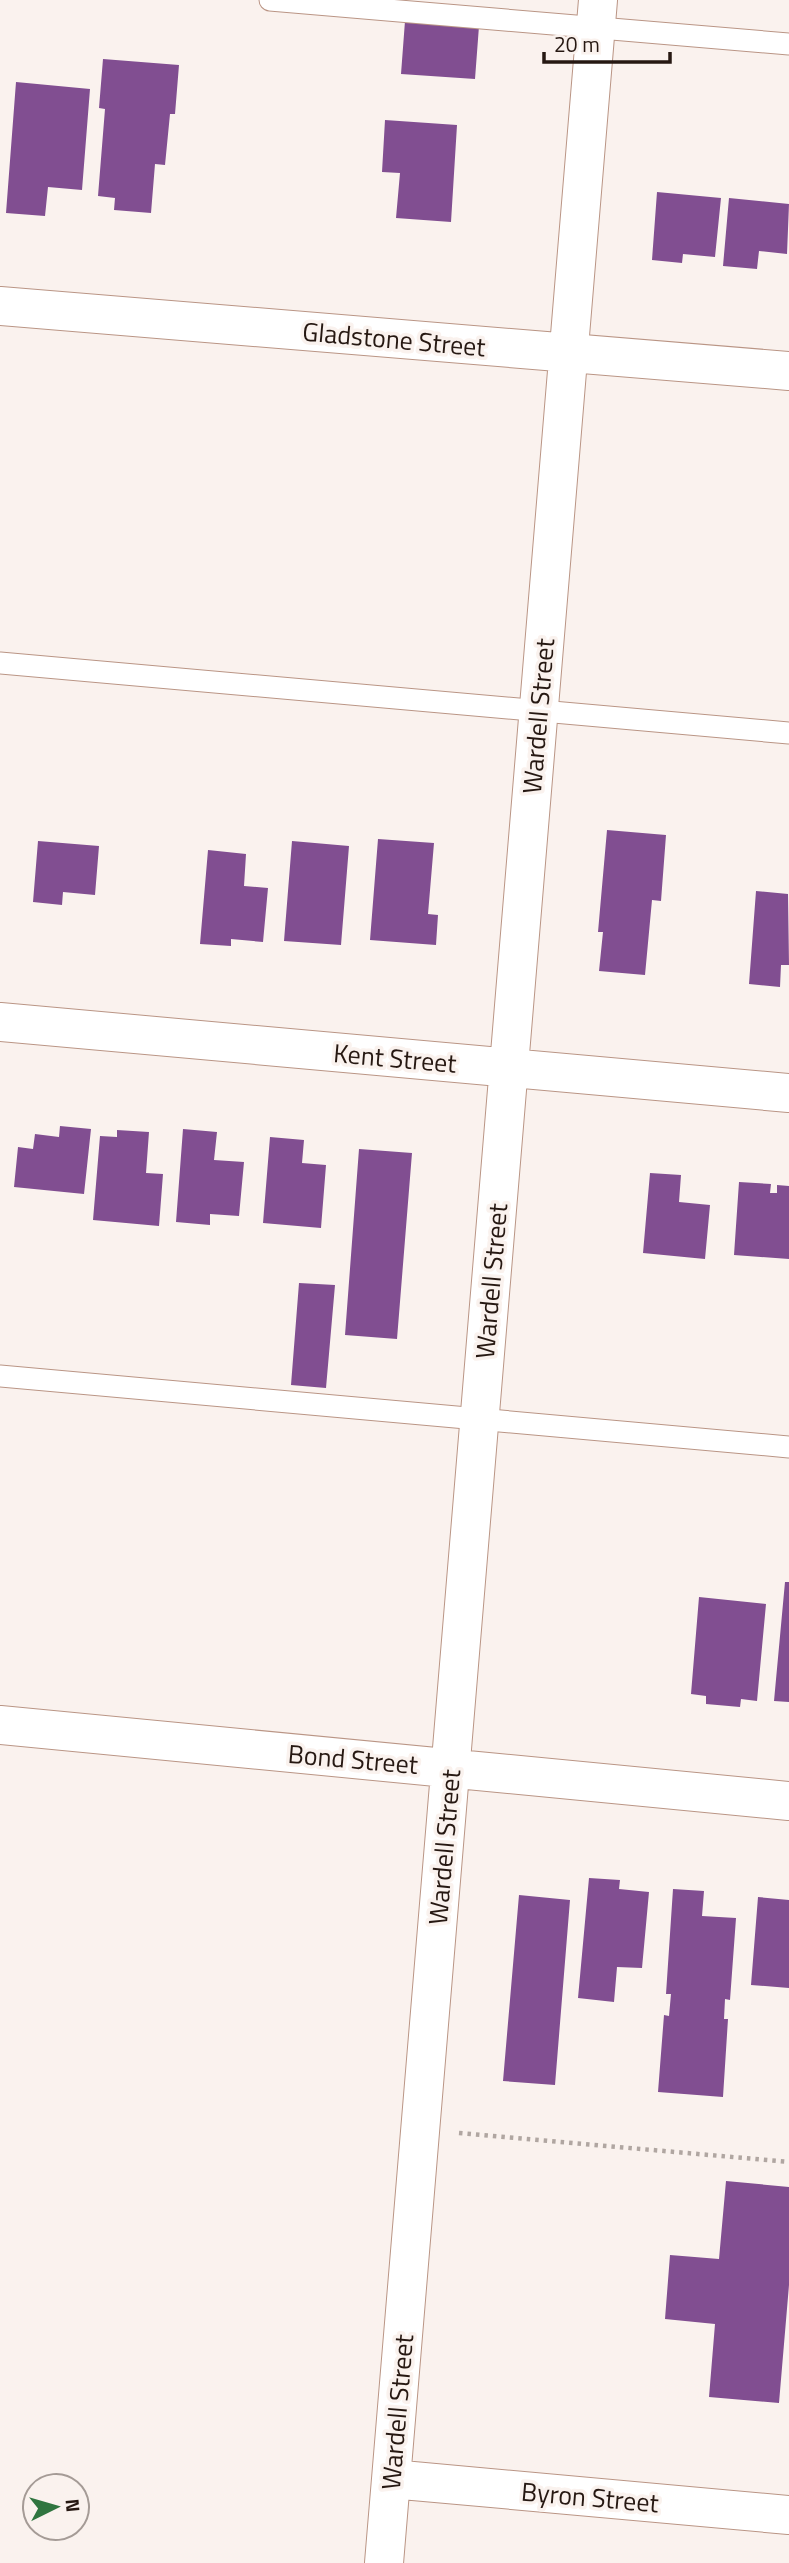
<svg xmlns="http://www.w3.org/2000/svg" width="789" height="2563" font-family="'Titillium Web',sans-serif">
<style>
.building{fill:#814e91}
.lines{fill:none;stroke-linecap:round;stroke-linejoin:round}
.lane-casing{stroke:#ba9585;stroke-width:23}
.street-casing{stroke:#ba9585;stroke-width:40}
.path{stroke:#b0a6a1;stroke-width:4.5;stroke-dasharray:3.5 5;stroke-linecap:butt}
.lane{stroke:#fff;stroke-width:21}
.street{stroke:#fff;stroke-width:38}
.labels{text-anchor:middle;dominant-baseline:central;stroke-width:7;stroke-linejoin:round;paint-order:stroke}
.street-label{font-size:26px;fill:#261812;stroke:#faf2ee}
</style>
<rect width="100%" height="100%" fill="#faf2ee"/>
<path class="building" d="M405 21 479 26 475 79 401 74Z
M103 59 179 65 175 114H170L165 165 155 164 151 213 114 210 115 198 98 196 105 109 99 108Z
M16 82 90 89 82 190 48 187 45 216 6 213Z
M385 120 457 125 451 222 396 218 400 173 382 172Z
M657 192 721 198 715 257 683 254 682 263 652 260Z
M729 198 789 204 787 254 759 251 757 269 723 266Z
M607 830 666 835 661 901 652 900 645 975 599 971 603 932H598Z
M378 839 434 843 428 914 438 915 436 945 370 940Z
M38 841 99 846 95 895 63 892 62 905 33 902Z
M292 841 349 846 341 945 284 941Z
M208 850 246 854 244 886 268 888 263 942 231 939V946L200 944Z
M756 891 788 894 789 965H781L780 987 749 984Z
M60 1126 91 1129 84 1194 14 1187 18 1147 33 1149 35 1134 59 1137Z
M183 1129 217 1132 214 1160 244 1162 239 1216 210 1214V1225L176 1222Z
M117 1130 149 1132 146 1173 163 1174 159 1226 93 1220 100 1136 117 1137Z
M270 1137 304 1140 302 1163 326 1165 321 1228 263 1223Z
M359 1149 412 1153 397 1339 345 1335Z
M650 1173 681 1175 679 1202 710 1205 705 1259 643 1253Z
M739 1182 771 1184 770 1193H777V1185L789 1186V1259L734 1255Z
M299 1283 335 1285 326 1388 291 1385Z
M785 1582H789V1702L774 1701Z
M699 1597 766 1604 757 1701 741 1699 740 1707 706 1704V1696L691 1694Z
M589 1878 620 1880 619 1889 649 1892 642 1968 617 1967 614 2002 578 1998Z
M673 1889 704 1891 702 1916 736 1918 730 2000 725 1999 724 2019H728L723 2097 658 2092 664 2015 669 2016 671 1994H666Z
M519 1895 570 1900 555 2085 503 2081Z
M758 1897 789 1900V1988L751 1985Z
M726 2181 789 2187V2285L779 2403 709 2397 715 2324 665 2319 670 2255 719 2259Z"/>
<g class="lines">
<g class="lane-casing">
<path id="lane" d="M270 0 789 44
M0 663 789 733
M0 1376 789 1447"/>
</g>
<g class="street-casing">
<path id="street" d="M0 306 789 371
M0 1022 789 1093
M0 1725 789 1801
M391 2479 789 2515
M384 2563 598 0"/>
</g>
<path class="path" d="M459 2133 789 2162"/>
<use href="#lane" class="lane"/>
<use href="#street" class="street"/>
</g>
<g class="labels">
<g class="street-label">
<text transform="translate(394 339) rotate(5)">Gladstone Street</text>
<text transform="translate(538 716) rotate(-85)">Wardell Street</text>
<text transform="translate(395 1058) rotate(5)">Kent Street</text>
<text transform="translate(491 1281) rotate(-85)">Wardell Street</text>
<text transform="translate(353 1759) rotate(5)">Bond Street</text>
<text transform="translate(444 1847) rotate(-85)">Wardell Street</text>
<text transform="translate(397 2412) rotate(-85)">Wardell Street</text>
<text transform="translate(590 2497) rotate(5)">Byron Street</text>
</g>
</g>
<g transform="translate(56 2507) rotate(85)"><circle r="33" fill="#faf2ee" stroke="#a59b96" stroke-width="2"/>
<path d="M0-5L12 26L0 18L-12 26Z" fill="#307540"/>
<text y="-10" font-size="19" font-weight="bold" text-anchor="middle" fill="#261812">N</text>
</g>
<path d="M544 52v10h126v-10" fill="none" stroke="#261812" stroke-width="3.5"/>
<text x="554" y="52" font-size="21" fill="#261812" stroke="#faf2ee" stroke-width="5" paint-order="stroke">20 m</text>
</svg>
